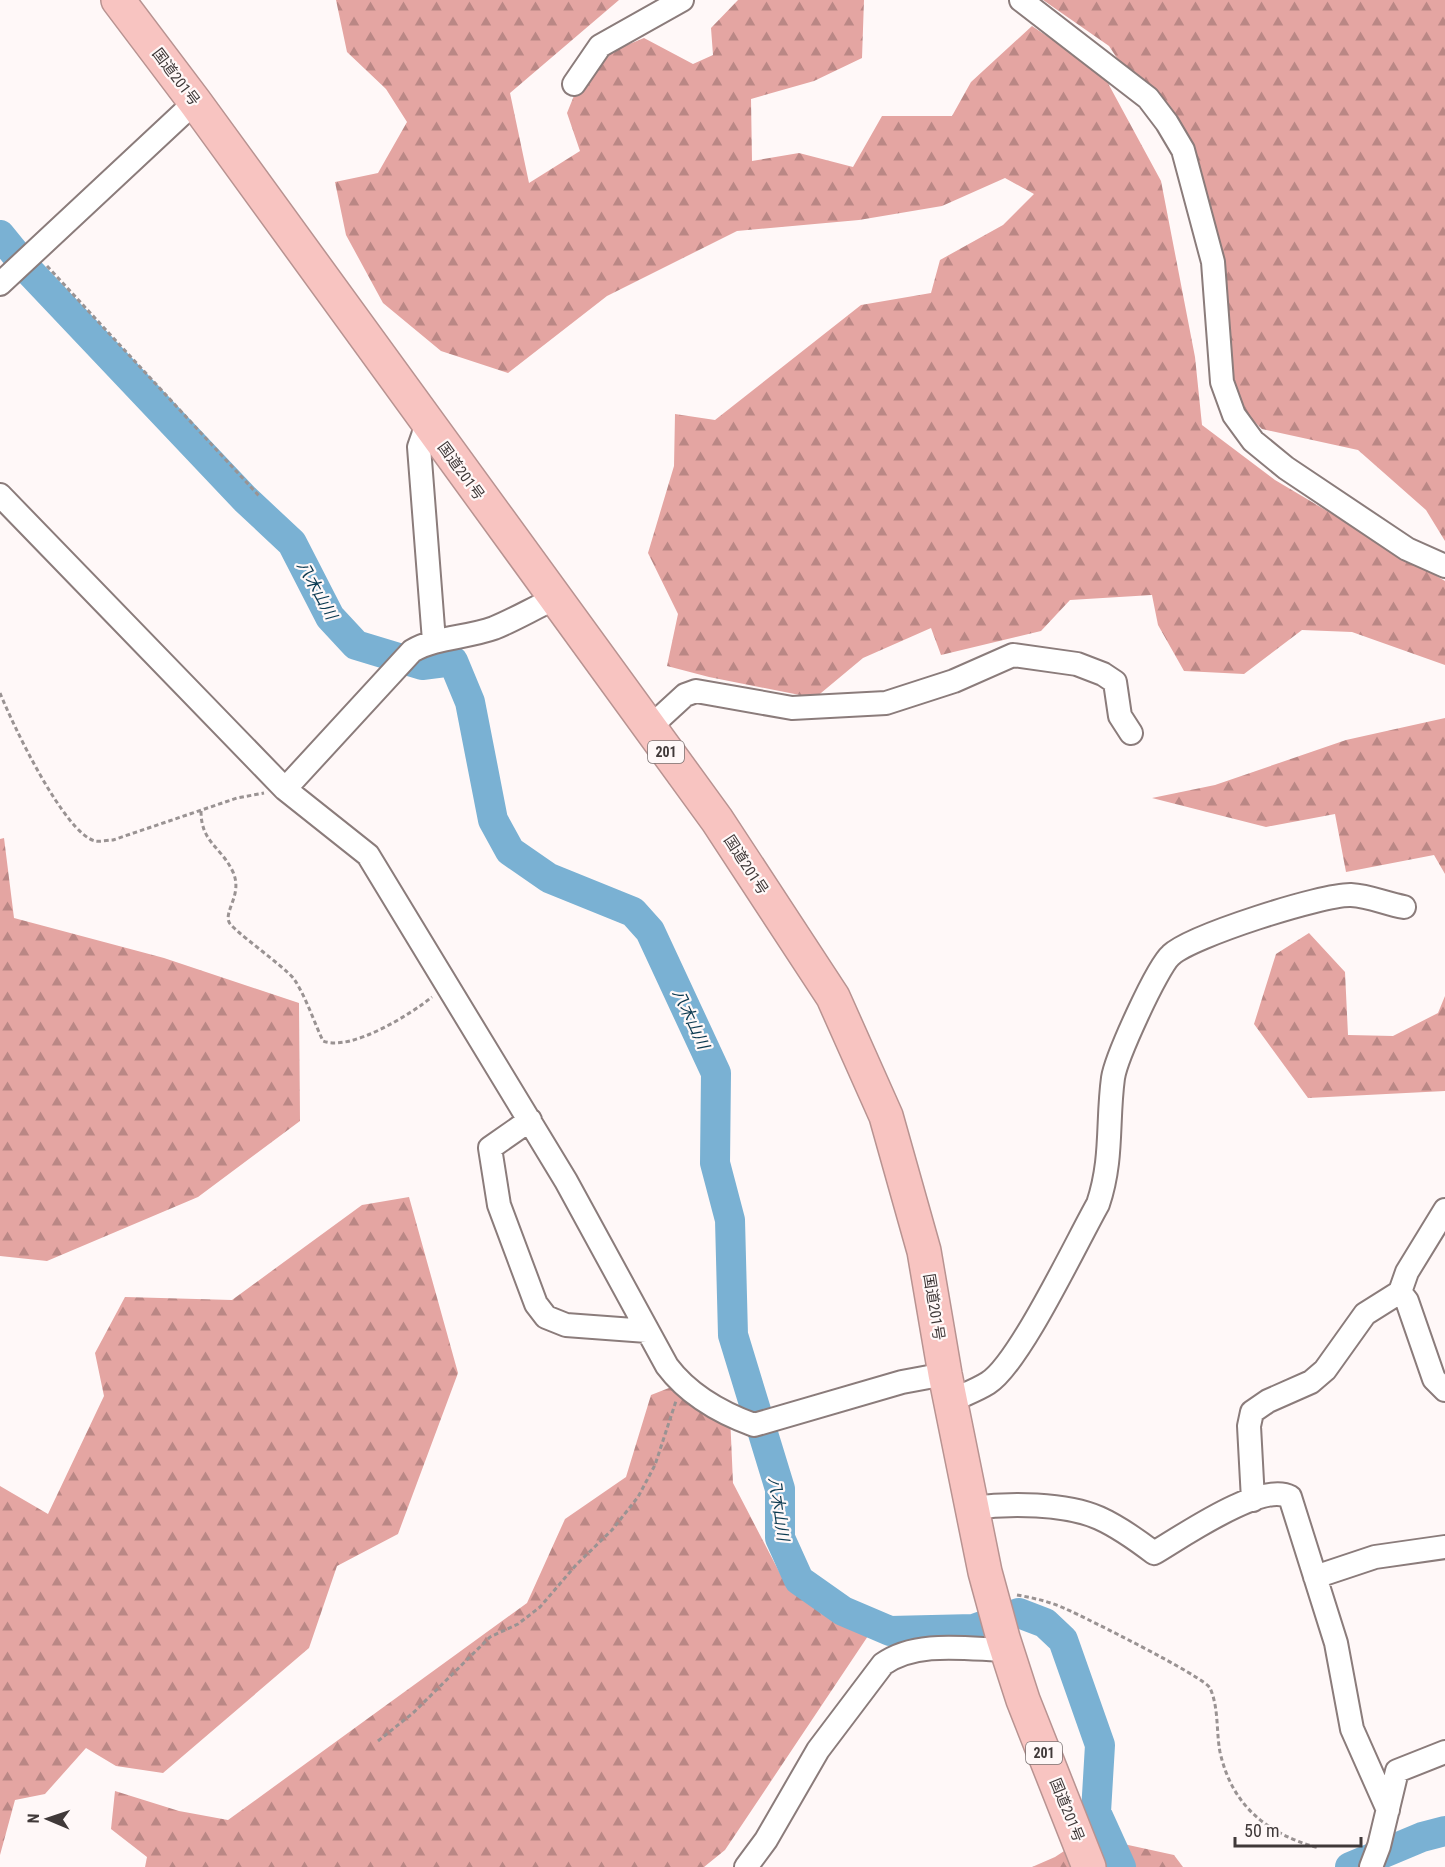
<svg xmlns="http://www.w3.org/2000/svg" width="1445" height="1867" font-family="'Roboto Condensed','Noto Sans JP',sans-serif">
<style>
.forest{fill:url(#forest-firs)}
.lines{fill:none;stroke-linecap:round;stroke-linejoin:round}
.river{stroke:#7ab1d3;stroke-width:30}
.minor-casing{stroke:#8b7c7b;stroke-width:26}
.highway-casing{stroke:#b89391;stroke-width:36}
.path{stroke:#9a9393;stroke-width:3;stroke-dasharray:4.5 3;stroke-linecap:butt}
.minor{stroke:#fff;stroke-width:22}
.highway{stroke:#f8c4c1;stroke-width:33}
.labels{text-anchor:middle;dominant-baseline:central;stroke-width:4.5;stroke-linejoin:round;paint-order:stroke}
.shield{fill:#fff8f8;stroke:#797272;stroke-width:1.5}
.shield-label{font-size:14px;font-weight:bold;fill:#403939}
.street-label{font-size:15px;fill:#403939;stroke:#fff8f8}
.water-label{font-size:16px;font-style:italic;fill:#0b3a51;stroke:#fff8f8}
</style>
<defs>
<pattern id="forest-firs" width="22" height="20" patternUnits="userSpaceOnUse" patternTransform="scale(1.5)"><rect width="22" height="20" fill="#e4a5a2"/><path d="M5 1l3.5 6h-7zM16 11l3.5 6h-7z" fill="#ba8785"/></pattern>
</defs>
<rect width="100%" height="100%" fill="#fff8f8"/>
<path class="forest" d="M336 0H619L510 93 529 183 580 151 567 113 588 61 644 38 693 64 713 55 711 28 738 0H864L862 58 814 81 751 99 752 161 799 153 853 167 882 116H952L971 82 1032 26 1103 74 1161 181 1195 357 1202 425 1275 480 1445 581V665L1352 632 1302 630 1244 674 1184 671 1158 625 1152 595 1070 600 1041 631 941 655 931 628 863 658 815 698 709 677 667 666 678 614 648 553 674 466 675 414 715 420 861 305 931 293 940 260 1003 225 1034 194 1005 178 942 206 859 220 737 231 607 296 508 373 441 351 383 303 346 235 335 182 378 173 407 122 386 89 347 52Z
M1043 0H1445V541L1426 510 1358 450 1262 429 1224 393 1196 177 1109 46Z
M1445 718V874L1434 855 1346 872 1335 814 1266 827 1152 798 1215 785 1346 740Z
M4 838 14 918 164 958 299 1003 300 1121 198 1197 47 1261 0 1256V839Z
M1309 933 1345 972 1348 1035 1393 1036 1438 1013 1445 996V1091L1308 1098 1254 1024 1276 954Z
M409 1197 458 1373 398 1534 337 1566 309 1648 163 1773 116 1766 86 1748 45 1794 15 1800 0 1855V1486L48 1514 104 1396 95 1353 125 1297 232 1300 362 1205Z
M674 1386 730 1415 733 1483 786 1585 872 1630 725 1850 704 1867H145L147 1857 111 1829 115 1791 179 1811 228 1820 527 1603 565 1519 626 1477 651 1395Z
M1087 1836 1174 1855 1183 1867H1032L1055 1857Z"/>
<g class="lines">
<path class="river" d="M0 235 31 273 245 499 292 543 330 617 356 645 422 665 453 661 470 702 493 820 510 851 549 878 633 912 650 931 716 1073 715 1163 730 1220 733 1335 780 1489V1538L799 1580 843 1611 890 1631 974 1629 1019 1613 1045 1623 1063 1640 1100 1745 1096 1812 1121 1867
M1350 1867 1422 1837 1445 1831"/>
<g class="minor-casing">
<path id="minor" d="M1021 0 1148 98 1167 123 1183 150 1213 262 1222 382 1234 415 1253 441 1286 468 1407 549 1445 566
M574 84 600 46 682 0
M0 284 195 102
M427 424 419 447 434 641
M0 495 285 789 368 855 566 1181 667 1366C688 1394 721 1413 754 1425L902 1382 945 1374
M649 728 685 695 696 691 792 708 886 703 954 681 1013 655 1077 664 1103 674 1115 682 1120 716 1131 733
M285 789 412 651C436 637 466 638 494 628 514 620 534 608 554 599
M530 1120 490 1148 499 1205 536 1304 546 1317 566 1325 647 1331
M1400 1292 1407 1301 1434 1379 1445 1390
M951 1401C963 1395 977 1390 988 1383 1019 1364 1077 1241 1098 1204 1113 1159 1107 1122 1113 1078 1116 1058 1157 967 1171 955 1191 936 1323 894 1351 895 1370 896 1386 904 1404 907
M1253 1500 1249 1426 1252 1412 1268 1401 1311 1382 1325 1370 1365 1314 1400 1292 1407 1272 1445 1210
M972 1508C1009 1503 1065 1503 1099 1518 1119 1527 1137 1540 1154 1553 1180 1538 1261 1481 1290 1497L1336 1643 1352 1729 1388 1810
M1315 1577 1375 1557 1445 1547
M746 1867 766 1840 818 1750 883 1664C917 1640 967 1649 1006 1650
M1371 1867 1379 1846 1397 1771 1445 1752"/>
</g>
<g class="highway-casing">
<path id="highway" d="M118 0 195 102 717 820 833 997 886 1116 924 1251 945 1374 985 1572 1003 1638 1023 1700 1089 1867"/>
</g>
<path class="path" d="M47 266 260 497
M0 693C12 723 64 833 95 841 100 842 108 840 113 840L237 798 264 793
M201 811C201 842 220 846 232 870 244 893 224 910 229 922 232 930 284 966 294 979 306 997 314 1022 323 1041 351 1052 411 1014 432 997
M1017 1595C1034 1598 1051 1602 1066 1609 1086 1618 1203 1676 1210 1688 1219 1708 1216 1731 1220 1752 1232 1806 1267 1834 1319 1848
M378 1741 413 1713 490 1637 518 1624 540 1607 576 1565 612 1530 638 1497 655 1465 676 1401"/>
<use href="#minor" class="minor"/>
<use href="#highway" class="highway"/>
</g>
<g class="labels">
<g class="shield">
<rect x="648" y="741" width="36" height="22" rx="4.5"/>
<rect x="1026" y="1742" width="36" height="22" rx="4.5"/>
</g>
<g class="shield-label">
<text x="666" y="752">201</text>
<text x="1044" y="1753">201</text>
</g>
<g class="street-label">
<text transform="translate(176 77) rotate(53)">国道201号</text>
<text transform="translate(461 471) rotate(54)">国道201号</text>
<text transform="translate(746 865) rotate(57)">国道201号</text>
<text transform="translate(934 1307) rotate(81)">国道201号</text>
<text transform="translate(1067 1810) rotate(68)">国道201号</text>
</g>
<g class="water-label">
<text transform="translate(317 590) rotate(61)">八木山川</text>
<text transform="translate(691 1019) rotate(65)">八木山川</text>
<text transform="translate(779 1509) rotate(82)">八木山川</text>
</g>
</g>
<g transform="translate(48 1819) rotate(272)" stroke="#fff8f8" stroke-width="4.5" paint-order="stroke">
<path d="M0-4.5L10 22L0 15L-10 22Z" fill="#403939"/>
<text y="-9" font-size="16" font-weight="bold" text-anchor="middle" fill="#403939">N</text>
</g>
<path d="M1235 1837v9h126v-9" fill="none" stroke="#403939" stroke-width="3"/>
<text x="1244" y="1837" font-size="18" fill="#403939" stroke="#fff8f8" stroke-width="4.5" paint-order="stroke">50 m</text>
</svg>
